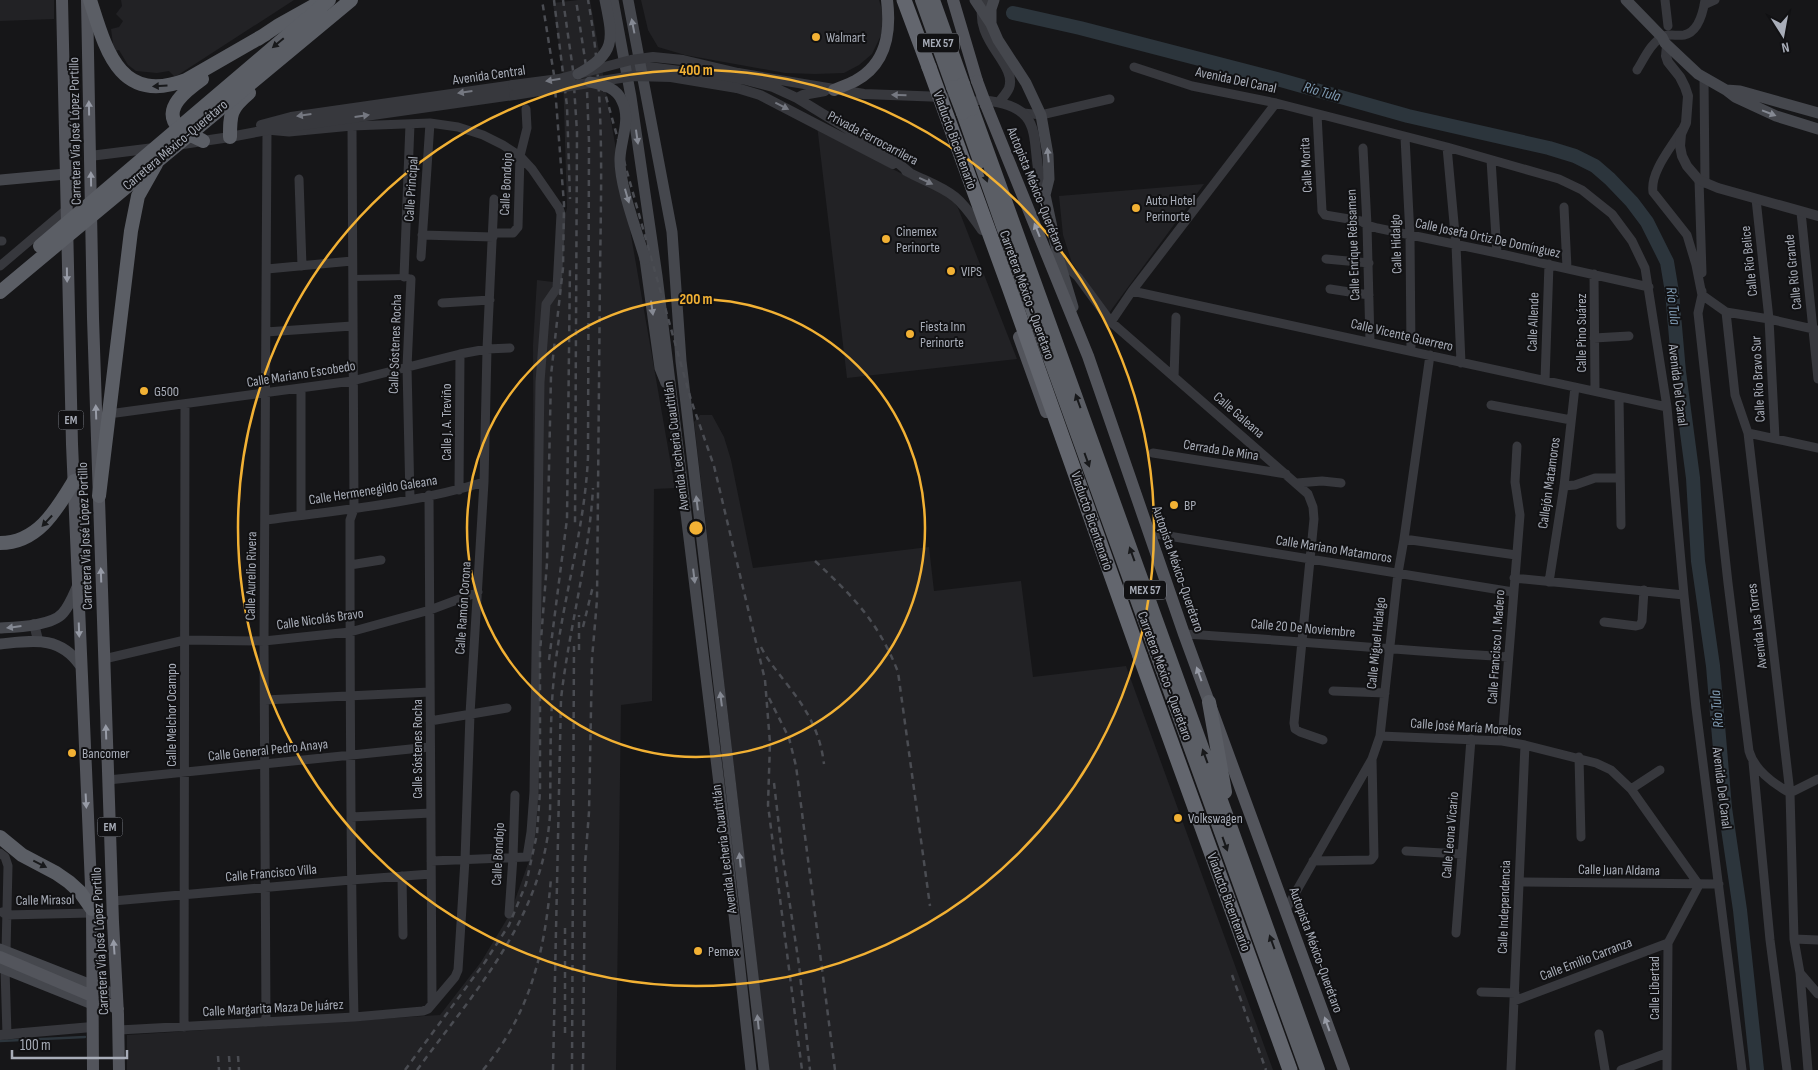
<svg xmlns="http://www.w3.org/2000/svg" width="1818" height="1070" font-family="'Sofia Sans Condensed',sans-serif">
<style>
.built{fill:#222225}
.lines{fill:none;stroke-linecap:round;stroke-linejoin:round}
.stream{stroke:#2c353c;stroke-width:2.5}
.river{stroke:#2c353c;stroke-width:14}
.pedestrian{stroke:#37383d;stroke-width:6}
.minor{stroke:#37383d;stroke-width:9}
.tertiary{stroke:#37383d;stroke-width:10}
.secondary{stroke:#45474d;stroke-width:11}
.primary{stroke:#53555c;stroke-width:12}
.trunk{stroke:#5b5e65;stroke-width:14}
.motorway{stroke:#63666e;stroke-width:15}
.rail{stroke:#4a4c52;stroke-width:2.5;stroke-dasharray:6 5;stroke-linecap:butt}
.tertiary-bridge{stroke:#37383d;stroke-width:10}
.secondary-bridge{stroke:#45474d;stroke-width:11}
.primary-bridge{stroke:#53555c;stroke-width:12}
.trunk-bridge{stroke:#5b5e65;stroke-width:14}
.motorway-bridge{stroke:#63666e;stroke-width:15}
.oneway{fill:#858993}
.oneway2{fill:#18191b}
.oneway3{fill:#757881}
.oneway4{fill:#979ba6}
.ring{fill:none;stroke:#f2b134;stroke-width:2.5}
.poi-dot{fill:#f2b134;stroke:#111113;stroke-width:2}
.labels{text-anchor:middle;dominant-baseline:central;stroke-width:4;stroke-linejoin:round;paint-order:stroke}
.shield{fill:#111113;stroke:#7b7e86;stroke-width:1}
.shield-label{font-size:12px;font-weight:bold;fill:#a8adb8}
.poi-label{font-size:14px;fill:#a8adb8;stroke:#111113;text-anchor:start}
.street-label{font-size:14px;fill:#a8adb8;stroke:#111113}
.water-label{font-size:15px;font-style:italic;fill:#7f9bb3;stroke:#111113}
.centre{fill:#f2b134;stroke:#111113;stroke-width:2.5}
.ring-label{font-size:15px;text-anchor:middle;font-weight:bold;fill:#f2b134;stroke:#111113;stroke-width:4;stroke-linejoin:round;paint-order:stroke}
</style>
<rect width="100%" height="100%" fill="#161618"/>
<path class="built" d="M0 0H54V19L0 21Z
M121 0H294L175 77 169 71 157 73 136 71 128 65 119 50 114 51 111 29 119 27 123 21 116 14 122 6Z
M578 0H590L675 488 654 489 652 701 621 705 616 1070H127V1035L440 1015 481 962 510 914 530 858 535 797 533 345 537 280 553 282 558 243 567 208 563 74 553 3Z
M641 0H879L884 17 885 27 872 54 859 65 844 73 815 74 785 73 685 55 658 47 648 30Z
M817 125 887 166 908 177 933 186 954 202 958 208 1017 359 847 378Z
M1204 184 1109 313 1072 263 1063 235 1059 196Z
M700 415H712L724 437 731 460 753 568 929 547 934 591 1021 581 1033 677 1126 666 1273 1070H769L694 422Z"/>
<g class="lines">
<path class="stream" d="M0 1041 85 1037"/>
<path class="river" d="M1013 13 1080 28 1277 79 1408 116 1549 148 1575 156 1595 166 1610 179 1632 202 1647 222 1667 262 1672 292 1679 372 1693 478 1698 561 1713 666 1725 808 1740 910 1757 1070"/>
<path class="pedestrian" d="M352 278 408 277"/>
<path class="minor" d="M1665 0 1668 26
M1704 5 1715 0
M1134 67 1192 86 1276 103 1447 147 1559 179 1582 190 1612 214 1632 241 1645 268 1667 407 1684 595 1696 708 1742 1070
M1637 70C1644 59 1651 42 1664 36 1670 34 1677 36 1684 35 1698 32 1703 13 1705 0
M1704 78 1705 183
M1024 113 1041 115 1110 99
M1317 114 1322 211 1325 215 1361 221 1367 225 1377 228 1497 253 1649 287
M352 126 354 509 350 520C350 685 350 851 354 1017
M1681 131C1671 148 1650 172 1653 192L1687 235 1696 265 1702 295 1698 313 1728 583 1749 751C1754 769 1774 784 1790 793L1818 779
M1405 137 1410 236 1411 351
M1447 147 1456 245 1461 363
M1363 148 1367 225 1370 342
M1491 160 1497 253
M299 179 302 266
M1699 180 1702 273
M1756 199 1769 319 1775 438
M1564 207 1567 268
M1801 212 1818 379
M493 233H513L518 227 520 156 527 128 526 109
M422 235 493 237
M0 241H2
M421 257 430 123
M1058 259 1078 277 1111 322 1308 494 1313 507 1314 519 1294 723 1295 729 1300 732 1323 740
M1326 259 1369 263
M0 266 66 210
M267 269 352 261
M1594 274 1595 391
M404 277 410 124
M1330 289 1369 295
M1132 291 1667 407
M1702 291V295L1726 312 1769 319 1818 330
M442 303 490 300
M1726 312 1735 395 1748 433 1790 793 1794 939 1800 973 1808 1070
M1111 322 1132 291 1276 103
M266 332 352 326
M1594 338 1629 336
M1174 377 1176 317
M1545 380 1549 264
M1619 397 1621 525
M1491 405 1571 420
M116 413 352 381 460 354 487 349 510 348
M1748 433 1818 448
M1153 453 1286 474
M1297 483 1322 481 1341 483
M1564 486 1575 485 1595 478H1620
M459 490 460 354
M429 495 432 1003
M410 499 407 367 411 279
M301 515V389
M266 520C339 510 414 504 484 482
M1150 533 1513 592
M1404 539 1516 555
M350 565 381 560
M1514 578 1684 595
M1549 582 1564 486 1575 387
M1604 622 1636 626 1640 625 1642 621 1644 590
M1184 634C1293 640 1400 651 1508 657
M104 659 185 640 264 641 350 632 430 610 478 592
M1333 691 1385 693
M265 700 430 692
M430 721 507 708
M1380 736 1502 741 1525 745 1596 763 1611 770 1631 789 1699 885 1668 943 1667 1070
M1502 741 1520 515 1515 482 1517 446
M1579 757 1581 837
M1753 762 1770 940 1787 1070
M108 780 430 747
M1631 789 1660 770
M351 817 431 813
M1406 851 1462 854
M0 853 5 857 8 866 6 951
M1313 861 1371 860 1374 856 1372 759
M402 876 403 935
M1519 882 1719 884
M113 901 351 880 431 874
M1285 911 1372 759 1380 736 1398 573 1404 539 1430 355
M2 912 6 915 91 913
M509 914 513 857 515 795
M1456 933 1471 739
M1794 939 1818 940
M5 969 7 1035
M1800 973 1818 994
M1481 992 1515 993
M1514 1001 1668 943
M266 1022 264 641 267 130 289 132 352 126 430 123 458 127 483 135 503 145 520 156 532 169 559 208 561 214 557 288 546 304 540 382 534 792 531 832 527 857 431 861
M184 1027 185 404
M119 1030 354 1017 423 1011 428 1009 455 977 458 970 465 860 470 714 484 482 487 349 494 199
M1599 1034 1605 1070
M1511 1070 1525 745
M1621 1070 1667 1053"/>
<path class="tertiary" d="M984 0C971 40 1018 63 1009 88 1007 93 1003 97 1000 101
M1667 46 1666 56 1668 62 1680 77 1685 87 1688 96 1686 123 1681 134 1680 146 1682 156 1687 166 1699 180 1718 188 1818 216
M625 67 641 66 742 79 773 87 797 98 885 152 910 173
M738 73 864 94 944 97
M737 88 760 95 893 164
M797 98 803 95 825 91
M979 100C1055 105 1025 146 1045 195
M261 125 291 117 513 85
M176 145 230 137 267 130 514 95
M90 156 154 148
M906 171C922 180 940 185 955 197 966 206 974 219 982 230
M34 624 38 640
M0 1035 92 1027"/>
<path class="secondary" d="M613 0 631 97 657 276 726 841 751 1070
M628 0 672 232 681 361 764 1070
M975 0 991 24 998 40 1026 83 1041 115 1048 155 1049 179 1045 195 1059 260 1073 307
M1626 0 1662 37 1665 43 1698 74 1726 90 1735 97 1776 116 1818 129
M991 24V9L994 0
M1726 90 1740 91 1818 113
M0 180 66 174
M645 259 660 368 666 383
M0 628C17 627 52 626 63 613 70 605 74 594 78 585
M0 644C32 641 59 635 80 665
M0 949 117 995
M0 967 92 1004"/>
<path class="primary" d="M62 0 72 444 92 909 93 1070
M87 0 93 318 113 922 118 1014 119 1070
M953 0 977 81
M834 90C841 87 849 84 855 81 887 64 891 32 887 0
M986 105 1088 356 1184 634 1344 1070
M1019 337 1046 412
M0 957 92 996 118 1009"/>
<path class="trunk" d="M90 0C106 50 119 105 186 80L266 34
M922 0 953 87
M933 0 963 84
M258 39 279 25 324 0
M202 79C188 89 160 109 179 128 186 134 196 137 203 141
M972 109 1318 1070
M963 113 1026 292 1307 1070
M230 137C230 114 230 109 249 93
M99 496 131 231 138 196 156 164
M0 543C38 543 57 509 74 481
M1209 702 1225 792
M0 837 22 855 56 873 69 882 80 892 92 909"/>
<path class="motorway" d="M904 0 929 67
M1140 656 1290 1070"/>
<path class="rail" d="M554 0 567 106 570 199
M563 0 573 70 577 132 575 525
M603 86 691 400 714 466 765 680 770 743 768 805 802 1070
M815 561C853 596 879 623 898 672L930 906
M583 627 593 586
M761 647C768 661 777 671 786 683 806 708 820 731 824 764
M579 650V615
M549 660 567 519 570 267
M769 698 789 738 796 766 835 1070
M774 783 782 852 799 965 810 1070
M1232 975 1266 1070
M565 1033V925
M218 1056 219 1070
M229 1056 230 1070
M238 1056 239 1070
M405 1070 485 962 509 925 526 884 537 834 540 791V652L547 563 551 375 563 268 564 204 554 75 542 0
M417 1070C475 991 543 918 550 815 551 764 549 711 556 659 565 591 585 525 588 457L589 141 586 66 576 0
M483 1070C531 1012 545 951 551 878
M553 1070 561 699C569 628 589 559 593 488
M572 1070 574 643
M583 1070 585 864 589 812 592 659 597 600C598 492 599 383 600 275 601 183 605 91 588 0"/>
<path class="tertiary-bridge" d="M513 85 559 79 631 60 653 57 683 60 738 73
M514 95 633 76 671 77 737 88"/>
<path class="secondary-bridge" d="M578 74C617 53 613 39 605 0
M590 82C603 85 616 87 622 101 631 119 621 139 620 158 619 185 637 231 645 259"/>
<path class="primary-bridge" d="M977 81 986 105"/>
<path class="trunk-bridge" d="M963 84 972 109
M953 87 963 113
M40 246 329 0
M0 292 351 0"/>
<path class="motorway-bridge" d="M929 67 1009 287 1140 656"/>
</g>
<defs><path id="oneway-solid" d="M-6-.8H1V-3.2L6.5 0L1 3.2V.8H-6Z" transform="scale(1.25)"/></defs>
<g class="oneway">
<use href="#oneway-solid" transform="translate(633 26) rotate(-101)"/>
<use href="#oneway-solid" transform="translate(1769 113) rotate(21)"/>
<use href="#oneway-solid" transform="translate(637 137) rotate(82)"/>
<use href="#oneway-solid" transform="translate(1048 155) rotate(-96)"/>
<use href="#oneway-solid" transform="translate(627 196) rotate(74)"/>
<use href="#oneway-solid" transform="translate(652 308) rotate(82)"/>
<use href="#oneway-solid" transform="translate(697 503) rotate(-97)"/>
<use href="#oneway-solid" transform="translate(694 576) rotate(83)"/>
<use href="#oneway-solid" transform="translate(14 627) rotate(173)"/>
<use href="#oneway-solid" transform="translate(721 699) rotate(-97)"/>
<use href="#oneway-solid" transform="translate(740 860) rotate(-96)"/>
<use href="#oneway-solid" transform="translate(758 1022) rotate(-96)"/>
</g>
<g class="oneway2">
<use href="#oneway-solid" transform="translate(278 43) rotate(140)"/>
<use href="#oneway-solid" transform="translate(160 86) rotate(177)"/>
<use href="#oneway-solid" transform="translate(985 175) rotate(71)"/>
<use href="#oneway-solid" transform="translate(1078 401) rotate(-110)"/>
<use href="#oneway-solid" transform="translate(1087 460) rotate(70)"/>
<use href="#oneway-solid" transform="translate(47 521) rotate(133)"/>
<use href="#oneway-solid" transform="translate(1132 554) rotate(-110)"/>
<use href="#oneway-solid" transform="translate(1205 756) rotate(-110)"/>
<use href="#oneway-solid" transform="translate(1225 844) rotate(70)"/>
<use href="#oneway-solid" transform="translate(40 864) rotate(27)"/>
<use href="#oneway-solid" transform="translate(1272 942) rotate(-110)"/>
</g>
<g class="oneway3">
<use href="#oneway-solid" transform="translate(553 80) rotate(171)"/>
<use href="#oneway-solid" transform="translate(465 92) rotate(172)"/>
<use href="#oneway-solid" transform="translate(899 95) rotate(-179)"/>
<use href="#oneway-solid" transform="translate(782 106) rotate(27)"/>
<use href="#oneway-solid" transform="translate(304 115) rotate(172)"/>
<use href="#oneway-solid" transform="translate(362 116) rotate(-8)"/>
<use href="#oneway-solid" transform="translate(926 181) rotate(25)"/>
</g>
<g class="oneway4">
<use href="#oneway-solid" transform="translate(89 108) rotate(-91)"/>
<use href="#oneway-solid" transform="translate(91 179) rotate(-91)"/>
<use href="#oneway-solid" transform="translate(1037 230) rotate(-112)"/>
<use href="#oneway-solid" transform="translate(67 275) rotate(89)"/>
<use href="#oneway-solid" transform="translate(96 412) rotate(-92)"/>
<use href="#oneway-solid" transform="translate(101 575) rotate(-92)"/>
<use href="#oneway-solid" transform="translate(79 630) rotate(88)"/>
<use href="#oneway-solid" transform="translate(1199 674) rotate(-110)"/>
<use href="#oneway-solid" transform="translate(106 732) rotate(-92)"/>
<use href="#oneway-solid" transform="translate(86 801) rotate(87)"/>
<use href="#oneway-solid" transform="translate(114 947) rotate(-94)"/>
<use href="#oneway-solid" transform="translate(1327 1024) rotate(-110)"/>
</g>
<g class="ring">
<circle cx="696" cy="528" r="229"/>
<circle cx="696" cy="528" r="458"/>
</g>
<g class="poi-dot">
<circle cx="816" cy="37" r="5"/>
<circle cx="1136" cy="208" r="5"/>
<circle cx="886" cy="239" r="5"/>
<circle cx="951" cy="271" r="5"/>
<circle cx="910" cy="334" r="5"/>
<circle cx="144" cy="391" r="5"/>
<circle cx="1174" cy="505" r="5"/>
<circle cx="72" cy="753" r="5"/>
<circle cx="1178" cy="818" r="5"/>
<circle cx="698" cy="951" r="5"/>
</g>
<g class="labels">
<g class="shield">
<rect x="917" y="33.5" width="42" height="19" rx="4"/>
<rect x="58.5" y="410.5" width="25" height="19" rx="4"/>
<rect x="1124" y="580.5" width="42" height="19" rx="4"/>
<rect x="97.5" y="817.5" width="25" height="19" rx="4"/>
</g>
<g class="shield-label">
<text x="938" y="43">MEX 57</text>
<text x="71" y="420">EM</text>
<text x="1145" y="590">MEX 57</text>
<text x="110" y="827">EM</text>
</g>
<g class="poi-label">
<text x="826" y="37">Walmart</text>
<text x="1146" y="200">Auto Hotel<tspan x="1146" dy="16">Perinorte</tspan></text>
<text x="896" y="231">Cinemex<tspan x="896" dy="16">Perinorte</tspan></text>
<text x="961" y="271">VIPS</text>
<text x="920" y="326">Fiesta Inn<tspan x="920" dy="16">Perinorte</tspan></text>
<text x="154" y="391">G500</text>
<text x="1184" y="505">BP</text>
<text x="82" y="753">Bancomer</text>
<text x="1188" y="818">Volkswagen</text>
<text x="708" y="951">Pemex</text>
</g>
<g class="street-label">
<text transform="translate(489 75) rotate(-8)">Avenida Central</text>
<text transform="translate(1236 80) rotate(12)">Avenida Del Canal</text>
<text transform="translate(75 131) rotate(-91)">Carretera Vía José López Portillo</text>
<text transform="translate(873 138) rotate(28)">Privada Ferrocarrilera</text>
<text transform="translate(955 140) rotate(70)">Viaducto Bicentenario</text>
<text transform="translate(175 145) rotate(-40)">Carretera México-Querétaro</text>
<text transform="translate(1306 165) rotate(-93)">Calle Morita</text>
<text transform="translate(506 184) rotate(-87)">Calle Bondojo</text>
<text transform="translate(411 189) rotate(-86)">Calle Principal</text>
<text transform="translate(1036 189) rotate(68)">Autopista México-Querétaro</text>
<text transform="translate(1488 238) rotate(12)">Calle Josefa Ortiz De Domínguez</text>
<text transform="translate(1396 244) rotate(-92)">Calle Hidalgo</text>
<text transform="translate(1353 245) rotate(-92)">Calle Enrique Rébsamen</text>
<text transform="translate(1749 261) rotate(-96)">Calle Río Belice</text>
<text transform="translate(1793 272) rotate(-96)">Calle Río Grande</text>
<text transform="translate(1027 295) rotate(70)">Carretera México - Querétaro</text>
<text transform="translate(1533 322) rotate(-88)">Calle Allende</text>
<text transform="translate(1581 333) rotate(-90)">Calle Pino Suárez</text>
<text transform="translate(1402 335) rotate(13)">Calle Vicente Guerrero</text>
<text transform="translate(395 344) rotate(-88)">Calle Sóstenes Rocha</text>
<text transform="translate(301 374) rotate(-9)">Calle Mariano Escobedo</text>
<text transform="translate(1758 379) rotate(-93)">Calle Río Bravo Sur</text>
<text transform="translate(1678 385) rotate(83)">Avenida Del Canal</text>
<text transform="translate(1239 415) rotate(41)">Calle Galeana</text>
<text transform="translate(446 422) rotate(-90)">Calle J. A. Treviño</text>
<text transform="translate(676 446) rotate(-97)">Avenida Lecheria Cuautitlán</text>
<text transform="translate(1221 450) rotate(9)">Cerrada De Mina</text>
<text transform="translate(1549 483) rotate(-82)">Callejón Matamoros</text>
<text transform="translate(373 490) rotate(-9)">Calle Hermenegildo Galeana</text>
<text transform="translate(1092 521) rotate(71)">Viaducto Bicentenario</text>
<text transform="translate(85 536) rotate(-92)">Carretera Vía José López Portillo</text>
<text transform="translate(1334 549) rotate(9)">Calle Mariano Matamoros</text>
<text transform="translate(1178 569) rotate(71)">Autopista México-Querétaro</text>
<text transform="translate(251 576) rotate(-89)">Calle Aurelio Rivera</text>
<text transform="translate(463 608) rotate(-86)">Calle Ramón Corona</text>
<text transform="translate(320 619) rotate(-8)">Calle Nicolás Bravo</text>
<text transform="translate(1757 626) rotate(-97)">Avenida Las Torres</text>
<text transform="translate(1303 628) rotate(5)">Calle 20 De Noviembre</text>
<text transform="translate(1376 643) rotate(-84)">Calle Miguel Hidalgo</text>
<text transform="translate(1496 647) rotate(-86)">Calle Francisco I. Madero</text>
<text transform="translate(1165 676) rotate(70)">Carretera México - Querétaro</text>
<text transform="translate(171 715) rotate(-90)">Calle Melchor Ocampo</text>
<text transform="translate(1466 727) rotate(4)">Calle José María Morelos</text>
<text transform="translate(417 749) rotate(-90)">Calle Sóstenes Rocha</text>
<text transform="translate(268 750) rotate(-6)">Calle General Pedro Anaya</text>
<text transform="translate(1722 788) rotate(83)">Avenida Del Canal</text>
<text transform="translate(1450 835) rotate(-85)">Calle Leona Vicario</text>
<text transform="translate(724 849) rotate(-97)">Avenida Lecheria Cuautitlán</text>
<text transform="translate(498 854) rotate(-87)">Calle Bondojo</text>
<text transform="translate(1619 870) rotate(1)">Calle Juan Aldama</text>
<text transform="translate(271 873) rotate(-5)">Calle Francisco Villa</text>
<text transform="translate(45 900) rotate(-1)">Calle Mirasol</text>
<text transform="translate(1229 902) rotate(70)">Viaducto Bicentenario</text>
<text transform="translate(1504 907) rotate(-88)">Calle Independencia</text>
<text transform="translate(100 941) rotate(-93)">Carretera Vía José López Portillo</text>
<text transform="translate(1316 950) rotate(70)">Autopista México-Querétaro</text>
<text transform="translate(1586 959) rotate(-21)">Calle Emilio Carranza</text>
<text transform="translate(1654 988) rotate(-90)">Calle Libertad</text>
<text transform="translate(273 1008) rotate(-3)">Calle Margarita Maza De Juárez</text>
</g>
<g class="water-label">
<text transform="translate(1322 92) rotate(16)">Río Tula</text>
<text transform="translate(1673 306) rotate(83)">Río Tula</text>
<text transform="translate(1717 709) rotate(-95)">Río Tula</text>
</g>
</g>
<circle cx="696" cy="528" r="8" class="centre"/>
<g class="ring-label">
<text x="696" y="75">400 m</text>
<text x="696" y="304">200 m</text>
</g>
<g transform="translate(1783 35) rotate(169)" stroke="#111113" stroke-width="4" paint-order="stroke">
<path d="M0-4L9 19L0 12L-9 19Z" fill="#a8adb8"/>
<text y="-8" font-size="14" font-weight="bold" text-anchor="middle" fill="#a8adb8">N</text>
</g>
<path d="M12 1050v8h115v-8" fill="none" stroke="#a8adb8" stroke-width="2.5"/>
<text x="20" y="1050" font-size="15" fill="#a8adb8" stroke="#111113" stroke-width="4" paint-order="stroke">100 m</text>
</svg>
